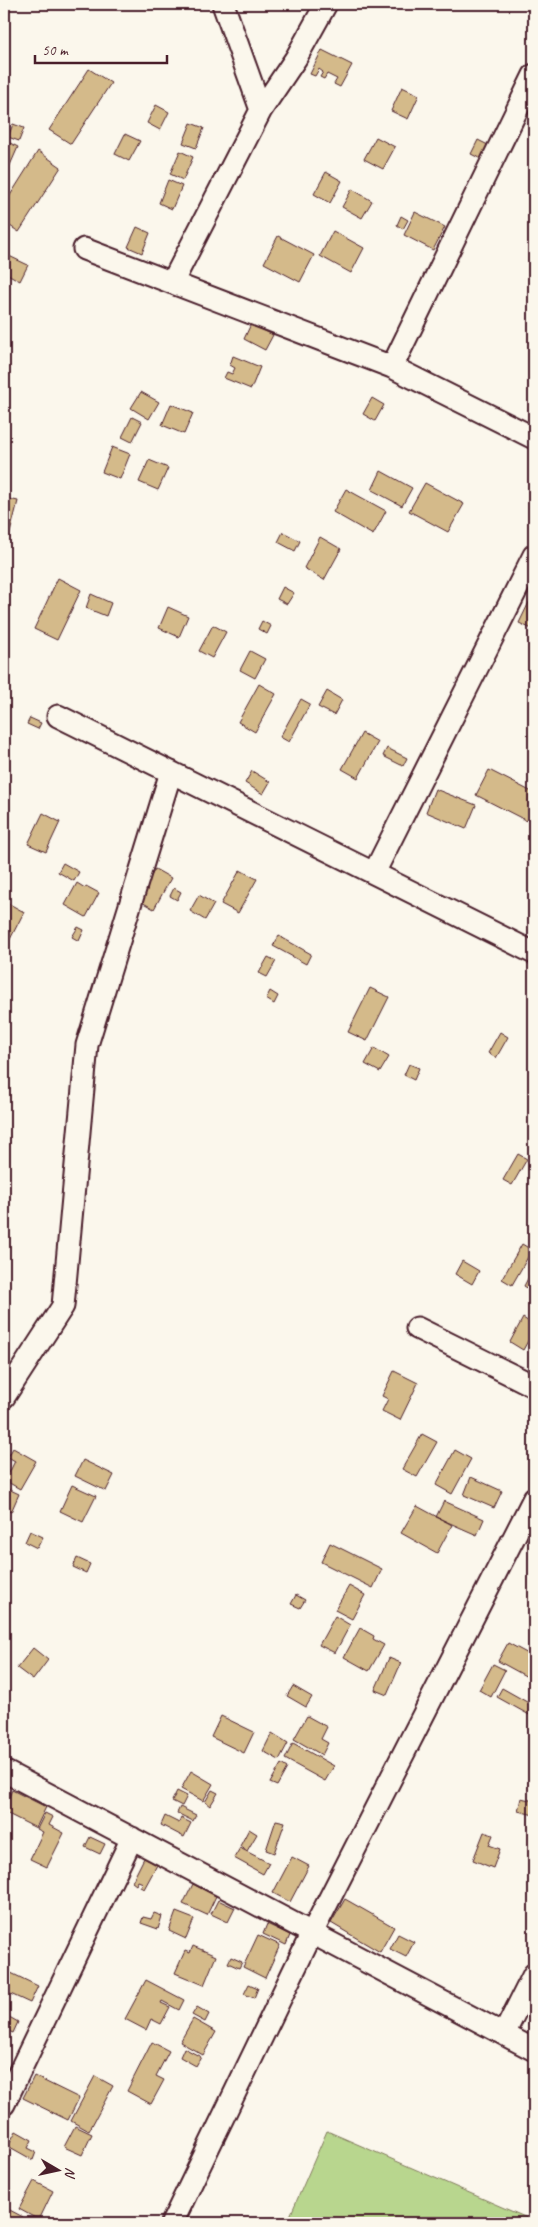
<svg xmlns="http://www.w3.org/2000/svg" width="538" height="2227" font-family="Caveat,sans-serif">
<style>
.green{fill:#b8d68e;stroke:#817a5c}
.building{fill:#d4ba8a;stroke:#4a1f2b}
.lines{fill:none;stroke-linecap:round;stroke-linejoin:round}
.street-casing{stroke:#4a1f2b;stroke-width:25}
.street{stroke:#fbf7ec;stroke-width:21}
</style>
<rect width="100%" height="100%" fill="#fbf7ec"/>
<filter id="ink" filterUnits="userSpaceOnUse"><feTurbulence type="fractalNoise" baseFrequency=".02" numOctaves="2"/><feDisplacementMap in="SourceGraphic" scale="10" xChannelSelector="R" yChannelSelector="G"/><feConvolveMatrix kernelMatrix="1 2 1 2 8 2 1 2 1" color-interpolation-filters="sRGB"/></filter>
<g filter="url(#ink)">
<path class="green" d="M327 2131 534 2221V2223H287Z"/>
<path class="building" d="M322 50 352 65 340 87 334 84 337 79 327 74 324 79 320 77 323 72 319 69 315 76 310 74Z
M89 69 111 83 71 144 49 130Z
M402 87 419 95 408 119 391 111Z
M156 105 169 112 160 130 147 123Z
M191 123 204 128 196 148 183 143Z
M13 124 24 128 19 141 8 137Z
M125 134 140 141 129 161 115 154Z
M376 137 395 147 383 169 364 159Z
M478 140 488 145 481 159 471 154Z
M6 141 18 147 4 179V145Z
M38 151 61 167 19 232 7 224 4 229V205Z
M180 151 193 157 183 180 170 174Z
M326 172 342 181 330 203 314 194Z
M168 180 182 186 172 209 159 203Z
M352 189 372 201 362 218 342 207Z
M415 212 445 227 433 250 404 235Z
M401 216 408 220 403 229 397 225Z
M137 227 150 233 142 253 128 247Z
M333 231 364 248 351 273 320 256Z
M278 236 314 255 300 282 264 263Z
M7 255 28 265 20 281 4 272V261Z
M251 324 273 335 265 350 244 339Z
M233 356 260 367 251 389 224 378 227 372 232 374 235 368 230 365Z
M141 392 159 402 149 419 131 408Z
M372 398 384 405 375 421 363 414Z
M171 404 193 413 184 434 162 425Z
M132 417 142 422 132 442 122 437Z
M112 447 130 454 120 479 102 472Z
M149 460 168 468 158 490 139 482Z
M381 471 412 488 402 506 372 490Z
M425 483 464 504 448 532 409 511Z
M346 489 386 511 373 535 333 512Z
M4 498 18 501 7 545 4 544Z
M283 532 300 541 295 551 278 542Z
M320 537 341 549 324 580 304 568Z
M58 578 81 590 57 640 34 629Z
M283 587 294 593 287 604 277 599Z
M91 594 111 603 106 616 86 608Z
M533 594 534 595V630L519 623Z
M168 607 188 616 179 637 159 628Z
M262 621 271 626 267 634 258 629Z
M213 625 226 632 212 658 199 651Z
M250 651 265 659 255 678 240 670Z
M259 684 276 694 255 732 238 722Z
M327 691 342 700 334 715 318 707Z
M301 699 310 704 289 742 280 737Z
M30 718 41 723 38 729 27 724Z
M362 733 378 742 358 778 342 769Z
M387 748 407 758 403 766 383 756Z
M489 770 534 793V808L527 821 476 795Z
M252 771 270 782 263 794 245 783Z
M435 789 476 805 466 829 426 812Z
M43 813 60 822 46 852 28 844Z
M63 863 79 872 74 881 58 872Z
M155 869 171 878 154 909 138 900Z
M240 870 257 879 238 913 221 904Z
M77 883 85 888 86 886 99 893 86 917 65 905Z
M174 888 181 892 177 900 170 896Z
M199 895 214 904 205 920 190 911Z
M4 901 24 912 4 951Z
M78 927 84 930 79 941 72 937Z
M279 936 311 954 306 964 273 946Z
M268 957 276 961 267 977 259 973Z
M370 988 389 997 367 1041 348 1032Z
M270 991 278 996 274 1004 266 999Z
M500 1032 508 1037 496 1058 488 1053Z
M374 1048 389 1057 380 1072 365 1064Z
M409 1064 419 1068 414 1080 404 1075Z
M518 1154 527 1159 512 1185 503 1180Z
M522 1244 532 1250 512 1285 502 1279Z
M462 1261 479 1271 472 1284 455 1274Z
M534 1267V1286L532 1291 524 1286Z
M523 1318 534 1325V1330L523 1350 510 1342Z
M394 1371 418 1383 400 1420 382 1411 388 1399 382 1396Z
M422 1434 437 1442 417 1477 402 1469Z
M13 1448 36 1461 20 1489 4 1480V1470L9 1473 15 1461 8 1457Z
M455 1450 471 1459 452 1494 436 1485Z
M83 1460 114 1475 106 1491 75 1476Z
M471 1477 502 1491 494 1508 464 1495Z
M72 1485 96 1496 83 1522 60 1511Z
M4 1487 19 1494 11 1512 4 1509Z
M444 1501 484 1519 477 1535 436 1517Z
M417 1506 452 1525 437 1553 401 1533Z
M30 1531 43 1537 37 1548 25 1542Z
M330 1543 382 1569 373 1588 321 1562Z
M77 1558 90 1564 86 1573 73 1567Z
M349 1586 365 1595 352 1619 335 1610Z
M296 1595 305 1600 300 1608 291 1604Z
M335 1616 350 1625 335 1653 319 1645Z
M360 1628 374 1636 373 1639 384 1645 369 1671 344 1657Z
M508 1643 534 1657V1673L531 1679 498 1661Z
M33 1648 48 1660 33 1680 17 1668Z
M389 1658 401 1663 387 1695 375 1690Z
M493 1664 505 1670 491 1697 479 1690Z
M293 1686 312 1697 306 1707 287 1696Z
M502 1688 534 1706 533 1717 497 1697Z
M221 1716 254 1732 244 1753 211 1737Z
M307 1716 327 1727 321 1739 328 1743 322 1755 294 1739Z
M272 1733 288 1743 279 1760 263 1751Z
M293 1743 334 1766 325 1781 285 1759Z
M281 1764 287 1768 277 1786 270 1783Z
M191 1771 213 1784 203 1801 181 1789Z
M12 1790 46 1807 36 1828 4 1812V1807Z
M212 1790 218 1793 210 1806 205 1802Z
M177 1791 187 1796 182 1806 172 1801Z
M521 1798 534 1801V1815L518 1811Z
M180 1807 196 1815 193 1821 177 1813Z
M45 1813 53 1817 49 1825 64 1833 47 1867 30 1859 43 1832 37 1829Z
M165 1816 179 1823 181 1818 191 1823 184 1837 161 1825Z
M276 1820 285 1822 274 1853 266 1850Z
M249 1829 257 1834 247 1851 240 1846Z
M484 1832 493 1835 489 1845 500 1849 493 1868 473 1860Z
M90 1837 105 1844 100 1854 85 1847Z
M240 1848 269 1863 263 1874 234 1858Z
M292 1857 309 1866 290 1902 273 1893Z
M144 1858 157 1865 144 1889 140 1887 143 1883 138 1881 136 1885 132 1882Z
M193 1884 216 1896 207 1915 183 1904Z
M345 1899 394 1927 380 1952 331 1923Z
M218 1900 235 1908 228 1922 211 1914Z
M176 1912 194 1919 186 1939 169 1931Z
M154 1913 162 1916 158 1929 141 1923 143 1917 151 1919Z
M267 1924 290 1935 286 1945 263 1934Z
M398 1934 414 1942 406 1957 390 1949Z
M258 1935 280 1945 265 1978 243 1967Z
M193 1946 216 1956 204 1985 175 1973 185 1951 190 1953Z
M231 1957 242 1962 239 1968 228 1963Z
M11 1973 38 1986 30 2003 4 1991Z
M146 1980 184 2000 179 2010 162 2001 161 2003 170 2007 161 2024 151 2019 146 2030 125 2019Z
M249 1984 258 1988 254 1998 244 1994Z
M197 2007 209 2014 205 2022 192 2015Z
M4 2014 18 2022 13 2033 4 2029Z
M193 2019 216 2032 203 2055 180 2042Z
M152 2042 169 2051 156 2076 164 2080 151 2104 127 2091Z
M184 2048 201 2057 196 2066 180 2057Z
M34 2076 79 2098 68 2120 23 2098Z
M95 2076 113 2086 89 2131 71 2121Z
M75 2126 92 2134 82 2155 64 2147Z
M16 2131 32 2140 28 2148 36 2152 33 2160 8 2146Z
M34 2181 53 2191 39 2220 19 2209Z
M4 2207 23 2217 20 2223 15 2220 13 2223 4 2221Z"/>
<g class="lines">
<g class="street-casing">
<path id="street" d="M223 4 261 110
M84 249 392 367 534 438
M172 283 261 110 296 58 326 4
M392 367 534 75
M58 716 534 953
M374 873 534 555
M417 1328 534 1386
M4 1397 63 1306 87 1045 171 772
M4 1771 534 2050
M504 2034 534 1974
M4 2104 132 1838
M172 2223 312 1933 534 1498"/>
</g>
<use href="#street" class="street"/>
</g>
</g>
<rect width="538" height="2227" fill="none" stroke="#fbf7ec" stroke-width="20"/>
<rect x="10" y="10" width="518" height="2207" fill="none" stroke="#4a1f2b" stroke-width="2" filter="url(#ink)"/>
<g transform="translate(58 2170) rotate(99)" stroke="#fbf7ec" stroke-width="4" paint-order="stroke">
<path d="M0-4L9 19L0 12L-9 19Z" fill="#4a1f2b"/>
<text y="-8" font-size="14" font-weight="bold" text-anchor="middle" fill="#4a1f2b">N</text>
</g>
<path d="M35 55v8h132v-8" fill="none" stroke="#4a1f2b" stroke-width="2.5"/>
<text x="42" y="55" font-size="15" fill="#4a1f2b" stroke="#fbf7ec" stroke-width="4" paint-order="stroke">50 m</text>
</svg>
